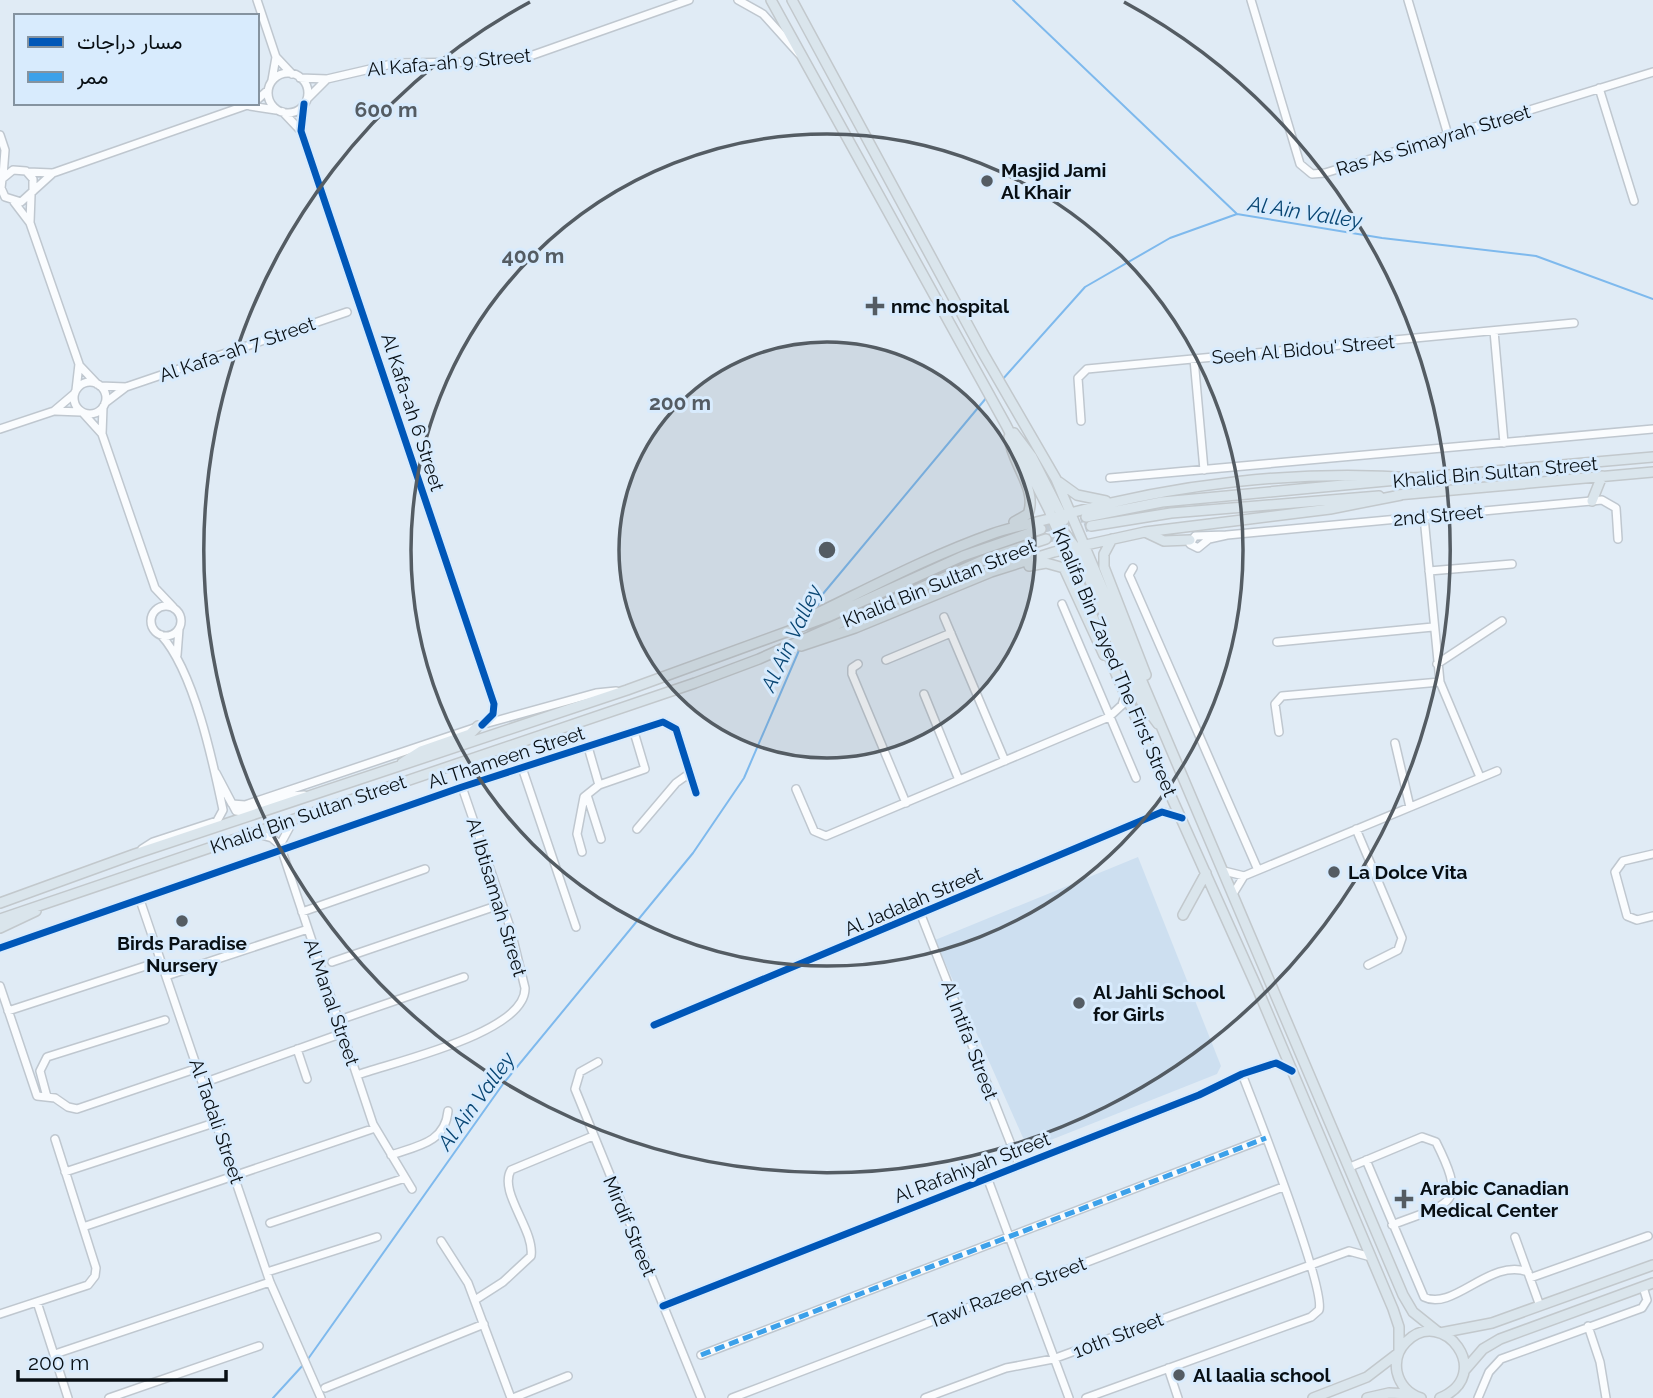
<svg xmlns="http://www.w3.org/2000/svg" width="1653" height="1398" font-family="Raleway,Vazirmatn,sans-serif">
<style>
.built{fill:#cddff0}
.lines{fill:none;stroke-linecap:round;stroke-linejoin:round}
.stream{stroke:#7eb9ed;stroke-width:2}
.major-tunnel{stroke:#c0cad3;stroke-width:9;stroke-dasharray:9 4.5;stroke-linecap:butt}
.minor-casing{stroke:#bfc7cf;stroke-width:10}
.major-casing{stroke:#c2c8cc;stroke-width:12}
.minor{stroke:#fafcfe;stroke-width:7}
.major{stroke:#dae5ec;stroke-width:9}
.quiet{stroke:#3ca1ea;stroke-width:5;stroke-dasharray:10 5;stroke-linecap:butt}
.cycleway-casing{stroke:#d8ebfd;stroke-width:11}
.cycleway{stroke:#0057b8;stroke-width:7}
.ring{fill:none;stroke:#545c63;stroke-width:3.5}
.poi-dot{fill:#545c63;stroke:#d8ebfd;stroke-width:2.5}
.labels{text-anchor:middle;dominant-baseline:central;stroke-width:6;stroke-linejoin:round;paint-order:stroke}
.street-label{font-size:19px;fill:#080f14;stroke:#d8ebfd}
.poi-label{font-size:19px;font-weight:bold;fill:#080f14;stroke:#d8ebfd;text-anchor:start}
.water-label{font-size:21px;font-style:italic;fill:#094673;stroke:#d8ebfd}
.centre{fill:#545c63;stroke:#d8ebfd;stroke-width:3.5}
.ring-label{font-size:21px;text-anchor:middle;font-weight:bold;fill:#545c63;stroke:#d8ebfd;stroke-width:6;stroke-linejoin:round;paint-order:stroke}
</style>
<rect width="100%" height="100%" fill="#e0ebf5"/>
<path class="built" d="M1138 857 1221 1066 1217 1074 1028 1149 935 940Z"/>
<g class="lines">
<path class="stream" d="M1013 0 1237 214
M1002 380 1085 287 1170 238 1237 214 1382 238 1536 256 1653 299
M816 610 822 595 987 397
M308 1359 503 1084 693 853 744 778 800 648
M273 1398 304 1364"/>
<path class="major-tunnel" d="M1041 529 1086 517
M1046 539 1091 526"/>
<g class="minor-casing">
<path id="minor" d="M257 0 276 57 292 74
M738 0 763 14 799 54
M1251 0 1300 164 1312 174 1325 173 1653 72
M1408 0 1448 135
M268 93a20 20 0 1 1 40 0a20 20 0 1 1-40 0Z
M300 78 327 79 396 63 484 62 533 55 689 0
M272 80 276 57
M1599 88 1634 201
M307 99 326 80
M257 100 268 90
M304 104 301 131 494 704 493 714 482 725
M250 106 276 110
M283 112 300 130
M0 135 5 150 3 176
M28 172 52 173
M33 191V179L26 171 13 170 2 179 1 188 5 197 21 202 53 173 253 103
M14 202 30 223 79 364 76 390
M30 222 31 195
M1494 331 1504 443
M1194 359 1204 470
M79 365 97 384
M74 398a16 16 0 1 1 32 0a16 16 0 1 1-32 0Z
M100 386 126 387 347 312
M105 403 126 387
M55 411 81 412
M83 413 102 434 155 588 173 607
M1081 421 1078 378 1087 369 1574 323
M0 429 54 411 74 394
M102 434 103 407
M1110 478 1653 429
M1424 517 1440 682 1480 777
M1227 535 1195 536 1190 544 1198 548 1209 539 1227 535 1602 500 1616 508 1618 539
M1133 568 1129 575 1258 870
M1429 571 1512 564
M1062 604 1136 778
M151 621a15 15 0 1 1 30 0a15 15 0 1 1-30 0Z
M944 617 1005 761
M1277 642 1433 627
M177 655 179 629
M886 660 951 633
M858 664 852 668V674L906 803
M1437 664 1502 621
M924 694 959 780
M488 723 596 693 616 691
M1279 732 1275 704 1282 696 1440 682
M1395 743 1410 807
M514 744 576 927
M588 747 599 785
M216 773 236 811 243 812 289 796 304 795
M796 789 814 831 826 836 1109 717 1122 705 1125 695
M226 793 232 804 245 805 477 727
M587 795 601 839
M637 829 676 783 690 773
M1356 829 1402 938 1398 950 1368 965
M255 833 272 838 280 845 373 1124 412 1189
M280 845 294 819
M142 849 153 842 217 821 223 810C213 762 194 671 161 635
M582 852 577 834 584 797 599 785 645 769 634 732
M1653 854 1623 861 1615 872 1627 916 1637 920 1653 916
M1224 871 1244 876 1497 771
M1233 894 1244 876
M140 900 270 1282 321 1398
M302 912 425 869
M921 915 1019 1165
M0 948 462 787 663 722 676 729 696 793
M332 962 502 904
M166 976 308 929
M0 986 37 1096 55 1098 68 1107 77 1109 198 1068
M8 1011 161 961
M339 1020 464 977
M654 1025 1162 812 1180 816
M297 1049 307 1079
M598 1062 580 1072 575 1089 701 1398
M357 1075C393 1062 526 1033 525 988L510 927 462 787
M203 1083 343 1033
M47 1097 40 1071 47 1057 165 1020
M391 1155C417 1146 445 1143 448 1111
M1366 1160 1424 1297C1453 1312 1491 1257 1528 1272
M1350 1167 1422 1137 1436 1142C1469 1208 1450 1202 1392 1225
M65 1172 217 1122
M987 1177 1069 1398
M270 1223 405 1178
M83 1227 375 1128
M1515 1237 1540 1306
M441 1241 468 1283 511 1398
M267 1272 377 1237
M1530 1278 1648 1236
M475 1300 503 1282 531 1256C535 1230 498 1192 511 1170L593 1136
M37 1302 68 1398
M663 1306 1199 1095 1242 1074 1276 1063 1292 1071
M0 1314 88 1285 95 1276 96 1268 55 1139
M1588 1326 1600 1362 1606 1398
M55 1354 270 1282
M701 1355 1266 1138
M1168 1368 1178 1398
M325 1388 484 1324
M109 1398 259 1346
M513 1398 568 1376
M732 1398 1283 1187
M925 1398 1006 1368 1053 1359 1349 1251 1371 1257
M1086 1398 1311 1317 1319 1310C1326 1289 1255 1107 1242 1074
M1478 1398 1489 1372 1501 1359 1642 1308 1647 1300 1643 1287"/>
</g>
<g class="major-casing">
<path id="major" d="M771 0 1006 425 1049 510 1117 676 1258 990 1393 1309 1399 1327V1351
M792 0 983 353 1056 479 1403 1295 1413 1312 1438 1332
M1014 433 1032 457 1064 520
M1009 437C1011 463 1038 489 1028 514L1014 522
M1414 478 1653 457
M1059 482 1077 495 1106 501
M1397 495 1653 472
M1592 501 1602 476
M1086 517 1162 502 1397 480
M1056 522 1076 548 1141 701 1158 724
M1091 526 1171 513 1379 496
M1145 532 1164 541 1190 540
M1112 539 1104 554V567L1146 675
M1029 566 1046 563 1064 568 1104 655
M803 620C866 590 927 557 992 534 1014 526 1037 523 1059 516 1174 484 1298 469 1417 478
M801 646 855 628 991 572 1054 552 1145 532 1330 509 1401 495
M402 763 421 751 470 734 478 726
M0 903 135 854 627 690 830 616 963 556 1041 529
M1183 915 1206 873
M0 919 695 683 759 659 988 558 1046 539
M0 928 36 911
M1440 1333 1492 1323 1653 1265
M1464 1371 1483 1349 1500 1339 1653 1283
M1313 1398 1367 1377 1397 1354
M1367 1398 1389 1393 1410 1394
M1421 1398C1409 1394 1400 1385 1397 1372 1395 1361 1398 1350 1406 1342 1443 1304 1496 1375 1440 1398"/>
</g>
<use href="#minor" class="minor"/>
<use href="#major" class="major"/>
<path class="quiet" d="M701 1355 1266 1138"/>
<g class="cycleway-casing">
<path id="cycleway" d="M304 104 301 131 494 704 493 714 482 725
M0 948 462 787 663 722 676 729 696 793
M654 1025 1162 812 1182 818
M663 1306 1199 1095 1242 1074 1276 1063 1292 1071"/>
</g>
<use href="#cycleway" class="cycleway"/>
</g>
<circle cx="827" cy="550" r="208" fill="#545c63" fill-opacity=".12"/>
<g class="ring">
<circle cx="827" cy="550" r="208"/>
<circle cx="827" cy="550" r="416"/>
<path d="M1124 2A623 623 0 1 1 530 2"/>
</g>
<g class="poi-dot">
<circle cx="987" cy="181" r="7"/>
<path d="M871.5 295.5h7v7h7v7h-7v7h-7v-7h-7v-7h7z"/>
<circle cx="1334" cy="872" r="7"/>
<circle cx="182" cy="921" r="7"/>
<circle cx="1079" cy="1003" r="7"/>
<path d="M1400.5 1188.5h7v7h7v7h-7v7h-7v-7h-7v-7h7z"/>
<circle cx="1179" cy="1375" r="7"/>
</g>
<g class="labels">
<g class="street-label">
<text transform="translate(449 62) rotate(-5)">Al Kafa-ah 9 Street</text>
<text transform="translate(1433 140) rotate(-17)">Ras As Simayrah Street</text>
<text transform="translate(237 349) rotate(-19)">Al Kafa-ah 7 Street</text>
<text transform="translate(1303 349) rotate(-5)">Seeh Al Bidou' Street</text>
<text transform="translate(413 412) rotate(72)">Al Kafa-ah 6 Street</text>
<text transform="translate(1495 472) rotate(-5)">Khalid Bin Sultan Street</text>
<text transform="translate(1438 515) rotate(-5)">2nd Street</text>
<text transform="translate(939 583) rotate(-22)">Khalid Bin Sultan Street</text>
<text transform="translate(1115 662) rotate(67)">Khalifa Bin Zayed The First Street</text>
<text transform="translate(506 757) rotate(-18)">Al Thameen Street</text>
<text transform="translate(308 814) rotate(-19)">Khalid Bin Sultan Street</text>
<text transform="translate(497 897) rotate(73)">Al Ibtisamah Street</text>
<text transform="translate(913 901) rotate(-23)">Al Jadalah Street</text>
<text transform="translate(332 1002) rotate(71)">Al Manal Street</text>
<text transform="translate(970 1040) rotate(69)">Al Intifa' Street</text>
<text transform="translate(217 1121) rotate(71)">Al Tadali Street</text>
<text transform="translate(972 1167) rotate(-21)">Al Rafahiyah Street</text>
<text transform="translate(630 1226) rotate(67)">Mirdif Street</text>
<text transform="translate(1007 1292) rotate(-21)">Tawi Razeen Street</text>
<text transform="translate(1118 1335) rotate(-21)">10th Street</text>
</g>
<g class="poi-label">
<text x="1001" y="170">Masjid Jami<tspan x="1001" dy="22">Al Khair</tspan></text>
<text x="891" y="306">nmc hospital</text>
<text x="1348" y="872">La Dolce Vita</text>
<text x="182" y="943" text-anchor="middle">Birds Paradise<tspan x="182" dy="22">Nursery</tspan></text>
<text x="1093" y="992">Al Jahli School<tspan x="1093" dy="22">for Girls</tspan></text>
<text x="1420" y="1188">Arabic Canadian<tspan x="1420" dy="22">Medical Center</tspan></text>
<text x="1193" y="1375">Al laalia school</text>
</g>
<g class="water-label">
<text transform="translate(1305 212) rotate(9)">Al Ain Valley</text>
<text transform="translate(791 638) rotate(-65)">Al Ain Valley</text>
<text transform="translate(476 1101) rotate(-54)">Al Ain Valley</text>
</g>
</g>
<circle cx="827" cy="550" r="10" class="centre"/>
<g class="ring-label">
<text x="386" y="117">600 m</text>
<text x="533" y="263">400 m</text>
<text x="680" y="410">200 m</text>
</g>
<rect x="14" y="14" width="245" height="91" fill="#d8ebfd" stroke="#8593a0" stroke-width="2"/>
<rect x="28" y="37" width="35" height="10" fill="#0057b8" stroke="#8593a0" stroke-width="2"/>
<text x="77" y="49" font-size="21" fill="#080f14">مسار دراجات</text>
<rect x="28" y="72" width="35" height="10" fill="#3ca1ea" stroke="#8593a0" stroke-width="2"/>
<text x="77" y="84" font-size="21" fill="#080f14">ممر</text>
<path d="M18 1370v10h208v-10" fill="none" stroke="#080f14" stroke-width="3.5"/>
<text x="28" y="1370" font-size="21" fill="#080f14" stroke="#d8ebfd" stroke-width="5" paint-order="stroke">200 m</text>
</svg>
